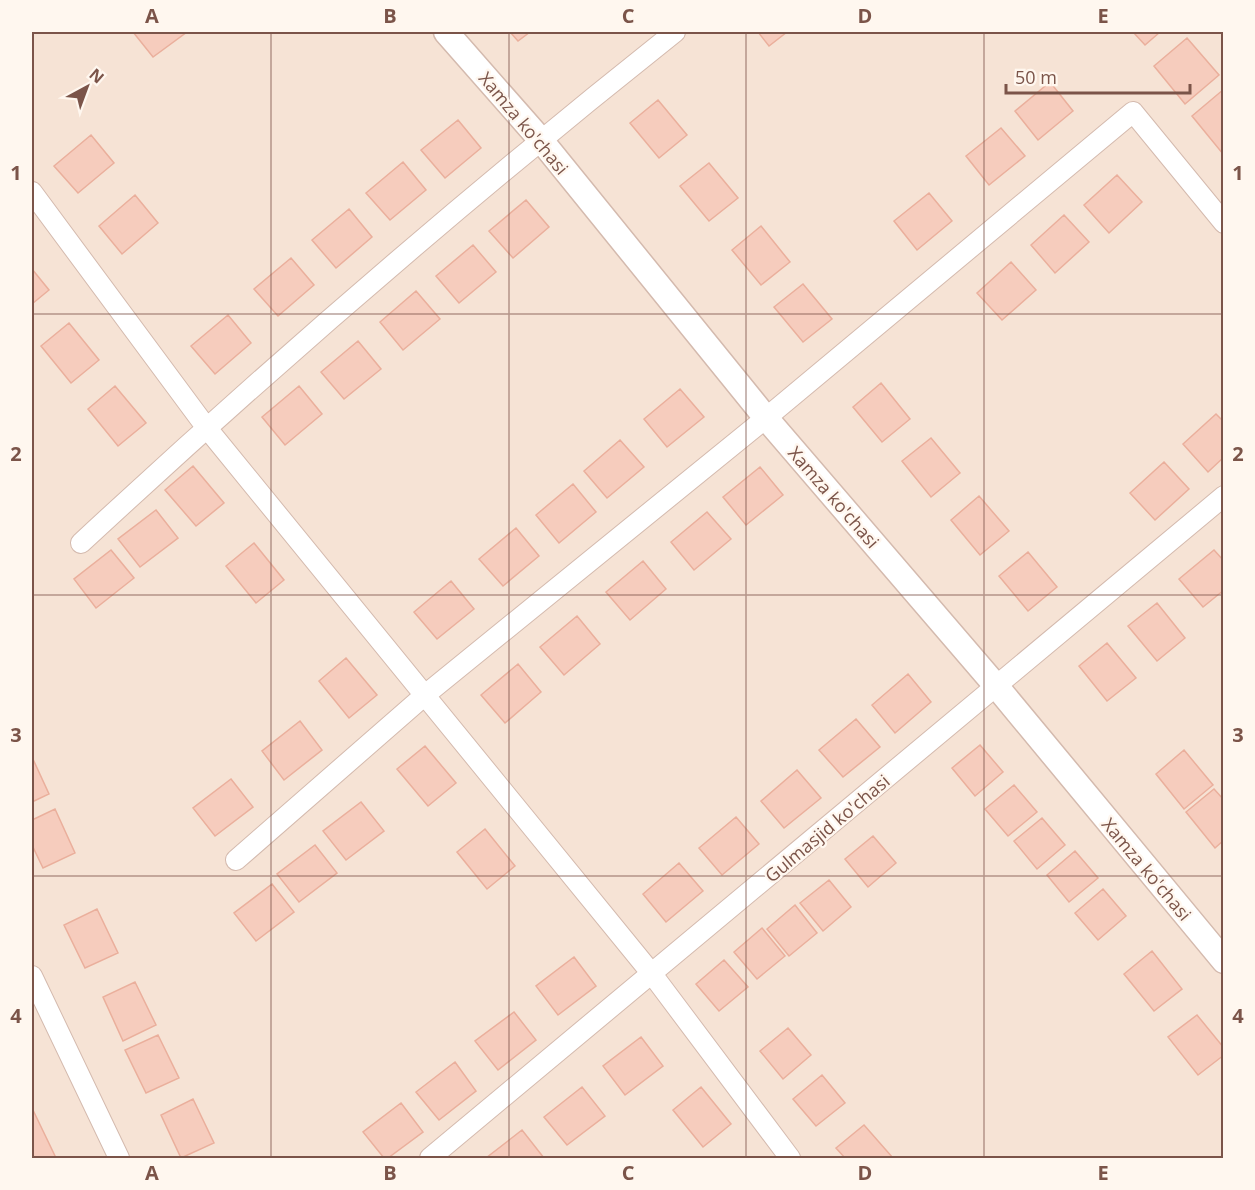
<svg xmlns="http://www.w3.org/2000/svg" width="1255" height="1190" font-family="'Open Sans',sans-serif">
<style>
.residential{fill:#f6e3d5}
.building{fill:#f6ccbd;stroke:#eaaf9c;stroke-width:1.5}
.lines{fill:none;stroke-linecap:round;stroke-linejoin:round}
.minor-casing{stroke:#d4baae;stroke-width:22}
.tertiary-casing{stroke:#d4baae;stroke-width:27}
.minor{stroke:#fff;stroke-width:20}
.tertiary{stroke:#fff;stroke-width:24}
.grid{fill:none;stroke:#7b5449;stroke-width:1.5;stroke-opacity:0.55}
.labels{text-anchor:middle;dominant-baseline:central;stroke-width:4.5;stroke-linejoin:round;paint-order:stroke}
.street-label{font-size:18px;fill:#7b5449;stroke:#fff7ef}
.neatline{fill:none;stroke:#7b5449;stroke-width:2}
.grid-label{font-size:20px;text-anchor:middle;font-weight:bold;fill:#7b5449}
</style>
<rect width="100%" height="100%" fill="#fef2e7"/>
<path class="residential" d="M32 32H1223V1158H32Z"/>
<path class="building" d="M133 32H187L153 57Z
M510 32H530L518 41Z
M758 32H787L769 46Z
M1133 32H1160L1145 45Z
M1187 38 1219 75 1185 104 1154 66Z
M1050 82 1073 111 1038 140 1015 111Z
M1224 89V153L1223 154 1192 116Z
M658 100 687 135 659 158 630 123Z
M458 120 481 148 445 178 421 150Z
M1001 128 1025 156 989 185 966 156Z
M91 135 114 163 78 193 54 166Z
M403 162 426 190 390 220 366 193Z
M709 163 738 198 709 221 680 186Z
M1117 175 1142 202 1109 233 1084 205Z
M929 193 952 221 917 250 894 221Z
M135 195 158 223 122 254 99 226Z
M526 200 549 227 513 258 489 231Z
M349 209 372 237 336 268 312 240Z
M1064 215 1089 242 1055 273 1031 245Z
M761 226 790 262 761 285 732 250Z
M473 245 496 272 459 303 436 276Z
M291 258 314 285 278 316 254 289Z
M1011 262 1036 290 1002 320 977 293Z
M32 269 49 290 32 304Z
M803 284 832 319 803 342 774 307Z
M416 291 440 319 403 350 380 322Z
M228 315 251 343 215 374 191 346Z
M69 323 99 360 71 383 41 346Z
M358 341 381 369 344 399 321 372Z
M881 383 910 419 882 442 853 407Z
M115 386 146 423 118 446 88 409Z
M299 386 322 414 285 445 262 417Z
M680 389 704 417 667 447 644 419Z
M1216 414 1224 422V457L1208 472 1183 444Z
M931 438 960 473 931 497 902 461Z
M620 440 644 467 607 498 584 471Z
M1164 462 1189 489 1155 520 1130 493Z
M193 466 224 503 196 526 165 490Z
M760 467 783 495 746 525 723 497Z
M573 484 596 512 559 543 536 515Z
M979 496 1009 531 980 555 951 520Z
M156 510 178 538 140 567 118 539Z
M707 512 731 539 694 570 671 542Z
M516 528 539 556 503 586 479 559Z
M254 543 284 580 256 603 226 566Z
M111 550 134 578 96 608 74 579Z
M1214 550 1224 561V590L1203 607 1179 579Z
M1028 552 1057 587 1028 611 999 576Z
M643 561 666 589 630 620 606 592Z
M451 581 474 609 437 639 414 612Z
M1157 603 1185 638 1157 661 1128 626Z
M577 616 600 644 564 675 540 647Z
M1107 643 1136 678 1107 701 1079 666Z
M346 658 377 695 349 718 319 681Z
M518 664 541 692 505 723 481 695Z
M908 674 931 702 895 733 872 705Z
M856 719 880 747 843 777 819 750Z
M300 721 322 750 284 780 262 751Z
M980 745 1003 772 975 796 952 768Z
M425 746 456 783 428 806 397 769Z
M1184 750 1213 785 1184 809 1156 774Z
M32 757 49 794 32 802Z
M797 770 821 798 784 828 761 801Z
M231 779 253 807 215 836 193 808Z
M1014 785 1037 812 1008 836 985 809Z
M1214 789 1224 800V840L1215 848 1186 812Z
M361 802 384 831 346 860 323 831Z
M55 809 75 853 43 868 32 845V820Z
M736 817 759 844 722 875 699 848Z
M1042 818 1065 845 1037 869 1014 841Z
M485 829 515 866 487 889 457 852Z
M873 836 896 863 868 887 845 859Z
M315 845 337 873 299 902 277 874Z
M1075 851 1098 878 1069 902 1047 875Z
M679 863 703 891 666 922 643 894Z
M829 880 851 907 823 931 800 903Z
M272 884 294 912 256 941 234 913Z
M1103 889 1126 916 1098 940 1075 913Z
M795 905 817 933 789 956 767 929Z
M97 909 118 953 85 968 64 925Z
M762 928 785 956 757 979 734 952Z
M1152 951 1182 989 1154 1011 1124 974Z
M574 957 596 986 558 1015 536 986Z
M724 960 748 987 719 1011 696 984Z
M135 982 156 1025 123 1041 103 997Z
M514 1012 536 1040 498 1070 475 1041Z
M1197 1015 1224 1048V1055L1198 1075 1168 1037Z
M788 1028 811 1055 783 1079 760 1051Z
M158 1035 179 1078 146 1093 125 1050Z
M641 1037 663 1066 625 1095 603 1066Z
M455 1062 476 1091 439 1120 416 1092Z
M822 1075 845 1103 816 1126 793 1099Z
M582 1087 605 1116 567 1145 544 1117Z
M701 1087 731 1124 703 1147 673 1110Z
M193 1099 214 1143 181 1158 161 1115Z
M401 1103 423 1132 388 1158H384L363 1132Z
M32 1108 56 1158H32Z
M864 1125 893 1158H845L836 1148Z
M522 1130 544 1158H486Z"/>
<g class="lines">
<g class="minor-casing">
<path id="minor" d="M32 192 206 427 652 974 790 1158
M81 543C273 365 471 194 675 32
M236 860 425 695 766 418 1133 112 1224 223
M32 976 119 1158
M430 1158 1224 496"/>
</g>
<g class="tertiary-casing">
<path id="tertiary" d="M446 32 540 139 766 418 997 687 1224 961"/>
</g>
<use href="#minor" class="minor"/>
<use href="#tertiary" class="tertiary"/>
</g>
<path class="grid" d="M271 32V1158M509 32V1158M746 32V1158M984 32V1158M32 314H1224M32 595H1224M32 876H1224"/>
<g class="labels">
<g class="street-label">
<text transform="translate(524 123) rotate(50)">Xamza ko'chasi</text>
<text transform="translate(834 497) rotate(49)">Xamza ko'chasi</text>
<text transform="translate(827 828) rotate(-40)">Gulmasjid ko'chasi</text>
<text transform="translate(1147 869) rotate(50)">Xamza ko'chasi</text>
</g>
</g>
<rect width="1255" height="1190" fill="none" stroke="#fff7ef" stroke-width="66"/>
<g transform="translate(87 87) rotate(41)" stroke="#fff7ef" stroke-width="4.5" paint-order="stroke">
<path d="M0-4.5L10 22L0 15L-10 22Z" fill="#7b5449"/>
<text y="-9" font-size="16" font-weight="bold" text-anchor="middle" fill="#7b5449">N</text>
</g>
<path d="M1006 84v9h184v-9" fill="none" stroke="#7b5449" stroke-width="3"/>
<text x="1015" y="84" font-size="18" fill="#7b5449" stroke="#fff7ef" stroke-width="4.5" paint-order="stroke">50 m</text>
<rect x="33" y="33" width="1189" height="1124" class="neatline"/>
<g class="grid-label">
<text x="152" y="23">A</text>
<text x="390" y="23">B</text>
<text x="628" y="23">C</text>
<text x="865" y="23">D</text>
<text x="1103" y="23">E</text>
<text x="16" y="180">1</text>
<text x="1238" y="180">1</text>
<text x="16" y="461">2</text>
<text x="1238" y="461">2</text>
<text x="16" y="742">3</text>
<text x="1238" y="742">3</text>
<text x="16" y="1023">4</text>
<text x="1238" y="1023">4</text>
<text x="152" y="1180">A</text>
<text x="390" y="1180">B</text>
<text x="628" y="1180">C</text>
<text x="865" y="1180">D</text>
<text x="1103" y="1180">E</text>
</g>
</svg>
